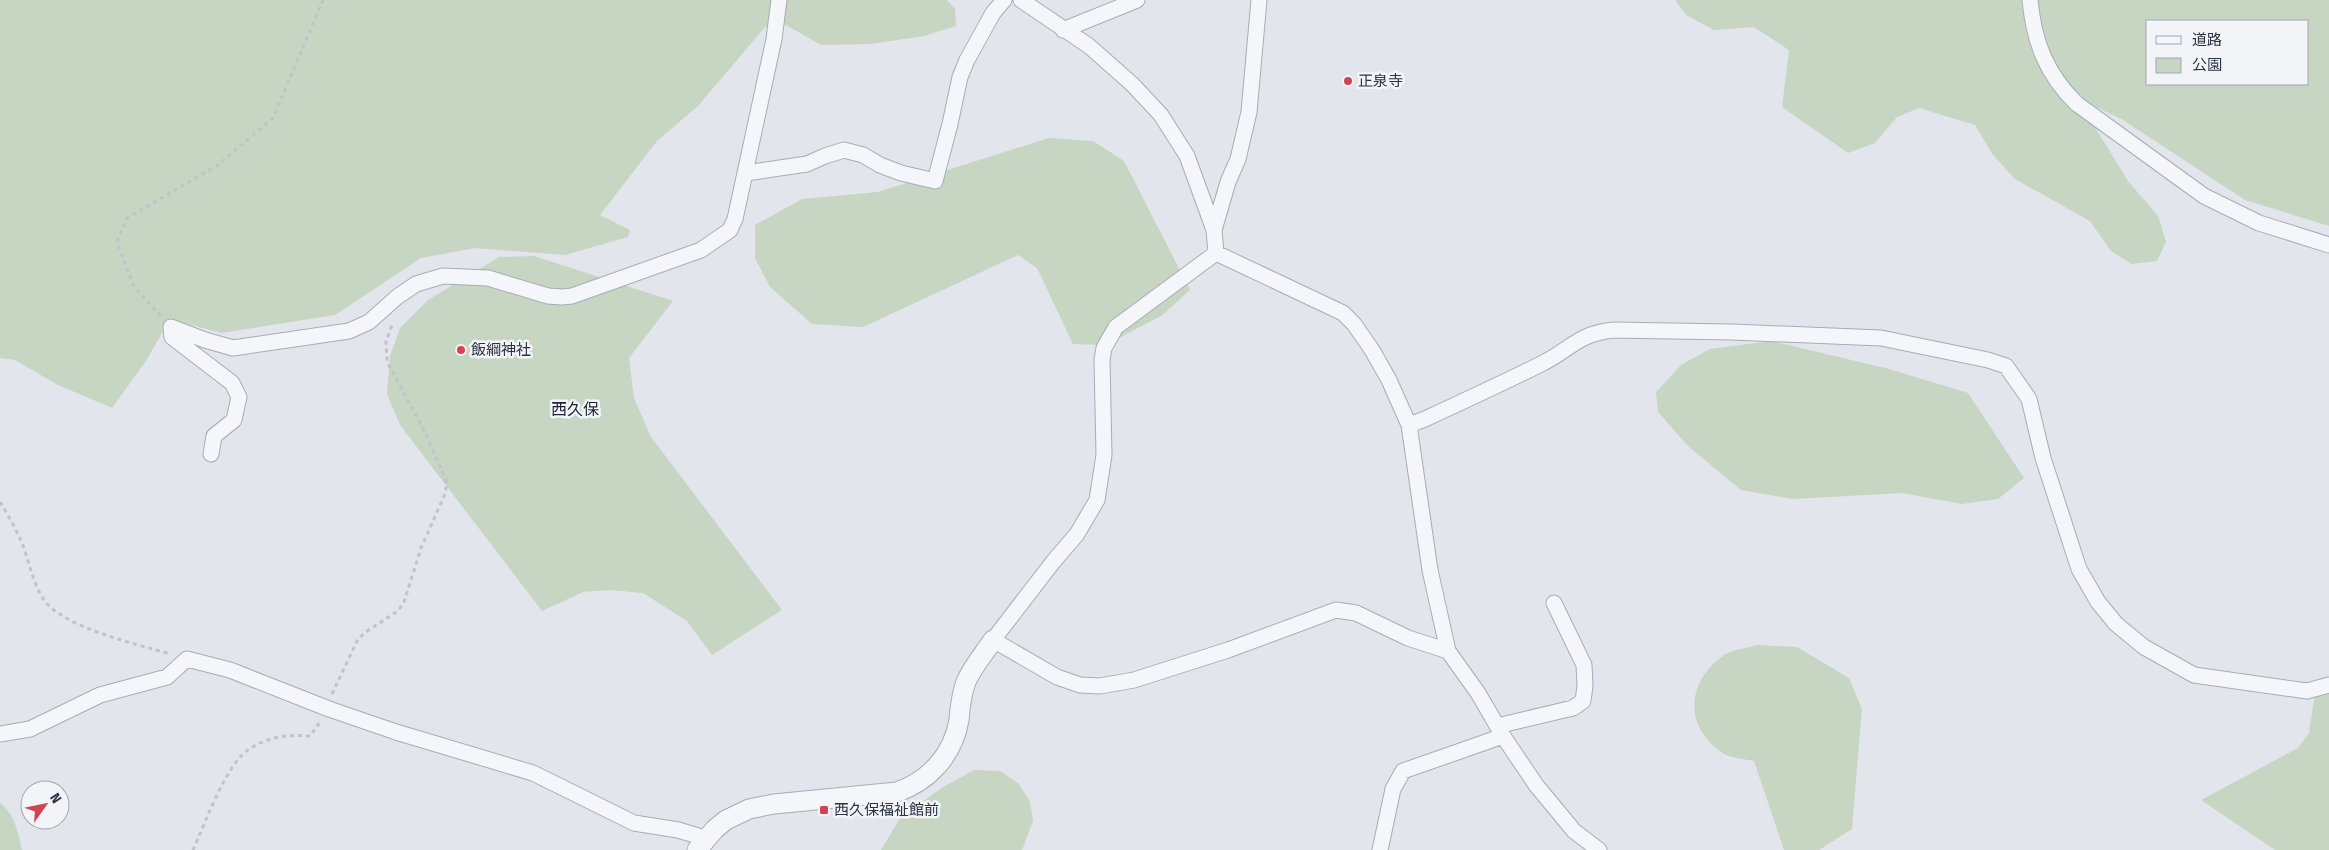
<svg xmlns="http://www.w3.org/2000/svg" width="2329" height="850" font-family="'Fira Sans Condensed','Noto Sans JP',sans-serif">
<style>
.green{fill:#c7d5c3;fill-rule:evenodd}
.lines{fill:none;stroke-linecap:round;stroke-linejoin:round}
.minor-casing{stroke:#a7acb6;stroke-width:17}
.tertiary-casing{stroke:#a7acb6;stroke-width:21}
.path{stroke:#c0c3ca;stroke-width:3;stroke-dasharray:4 4;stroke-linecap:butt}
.minor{stroke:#f5f6f9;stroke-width:15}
.tertiary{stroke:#f5f6f9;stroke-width:19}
.poi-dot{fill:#d34452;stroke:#f2f4f8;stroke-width:2}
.labels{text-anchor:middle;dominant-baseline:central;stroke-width:5;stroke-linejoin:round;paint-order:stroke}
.poi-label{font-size:15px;fill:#2a3244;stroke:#f2f4f8;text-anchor:start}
.neighbourhood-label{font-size:16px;fill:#1c2335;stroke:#f2f4f8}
</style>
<rect width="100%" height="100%" fill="#e2e5eb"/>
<path class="green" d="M0 0H947L955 9 956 26 924 36 871 44 821 45 786 25 765 27 698 106 657 141 600 215 630 230 628 237 565 255 475 248 421 258 335 315 221 333 170 319 146 361 112 408 56 384 15 360 0 358Z
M1675 0H2329V226L2245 200 2123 120 2092 105 2088 116 2128 181 2158 216 2166 242 2157 261 2132 264 2111 251 2090 221 2015 179 1993 155 1975 125 1919 108 1897 117 1875 143 1848 153 1782 107 1789 50 1754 27 1714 30 1686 15ZM2148 21H2308V84H2148Z
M1049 138 1093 141 1124 161 1190 290 1161 316 1105 345 1073 344 1037 268 1018 255 863 327 812 324 770 287 755 258V225L802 199 878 192Z
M534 256 673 301 629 358 634 398 651 437 782 610 712 655 687 621 643 593 609 590 583 592 542 611 400 425 387 394 390 356 400 328 428 300 499 257Z
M1772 341 1889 369 1968 393 2024 478 1998 499 1962 504 1902 493 1793 499 1741 490 1688 446 1658 412 1656 392 1681 365 1710 349Z
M1757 645 1797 647 1849 678 1862 709 1852 829 1819 850H1784L1754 761C1745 759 1732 758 1724 754 1684 728 1685 683 1724 655 1732 650 1747 648 1757 645Z
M2329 683V850H2275L2201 800 2298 748 2309 733 2315 693Z
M974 770 1000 771 1019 784 1030 802 1033 821 1022 850H881L900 818 943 787Z
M0 803C15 815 18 832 22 850H0Z"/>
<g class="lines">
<g class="minor-casing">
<path id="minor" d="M1021 0 1089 46 1132 84 1161 115 1187 156 1214 230 1216 253
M2030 0C2034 42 2046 74 2077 104L2204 196 2259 223 2329 245
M1063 30 1137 0
M746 173 807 164 825 156 844 150 863 155 880 165 901 173 935 181 950 124 960 77 967 60 993 13 1004 0
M1214 230 1228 182 1238 159 1249 112 1259 0
M1409 425 1425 419C1464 401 1503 383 1541 364 1570 350 1577 334 1613 330L1732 332 1881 338 1988 360 2006 366 2029 399 2043 458 2079 569 2098 602 2116 624 2144 647 2194 675 2307 691 2329 685
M211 454 214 436 234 420 239 397 232 383 172 337 171 327 205 340 233 348 349 331 369 322 397 297 416 284 443 276 488 278 548 296 562 297 572 296 701 250 730 230 735 219 774 39 779 0
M1448 651 1408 638 1356 613 1336 610 1228 650 1134 680 1100 686 1080 685 1057 677 993 640 1053 562 1077 534 1097 500 1104 455 1102 360 1104 348 1116 327 1216 253 1343 313 1354 324 1372 350 1389 380 1409 425 1430 570 1448 651 1478 693 1503 736 1536 785 1574 831 1599 850
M1497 726 1573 708 1583 701 1585 686 1584 665 1554 603
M0 734 30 729 100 695 167 677 187 659 230 670 329 709 396 732 533 773 634 823 678 830 705 838
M1380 850 1393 789 1403 771 1503 736"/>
</g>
<g class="tertiary-casing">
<path id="tertiary" d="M697 850 715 829 726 820 749 809 774 804 897 792C929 781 953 755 959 720 960 707 961 695 966 682 972 667 984 654 993 640"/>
</g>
<path class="path" d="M161 316 134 287 117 242 127 218 218 165 273 118 323 0
M0 502C8 515 16 529 22 543 29 561 33 584 44 600 64 628 137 644 170 654
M332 694 357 641 364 633 398 611 404 602 421 548 445 494 447 483 424 430 387 362 386 341 393 323
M193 850C205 824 225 766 248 750 266 737 289 734 310 736L320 722"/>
<use href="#minor" class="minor"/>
<use href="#tertiary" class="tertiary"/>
</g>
<g class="poi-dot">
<circle cx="1348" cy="81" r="5"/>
<circle cx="461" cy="350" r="5"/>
<rect x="819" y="805" width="10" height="10" rx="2.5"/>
</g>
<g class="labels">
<g class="poi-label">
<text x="1358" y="81">正泉寺</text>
<text x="471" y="350">飯綱神社</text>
<text x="834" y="810">西久保福祉館前</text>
</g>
<g class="neighbourhood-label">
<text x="575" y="409">西久保</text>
</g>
</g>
<rect x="2146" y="20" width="162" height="65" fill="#f2f4f8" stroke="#a2a6b0"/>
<rect x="2156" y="36" width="25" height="8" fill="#f5f6f9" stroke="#a2a6b0"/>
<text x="2192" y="45" font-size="15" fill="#2a3244">道路</text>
<rect x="2156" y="58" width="25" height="15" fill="#c7d5c3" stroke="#a2a6b0"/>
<text x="2192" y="70" font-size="15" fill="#2a3244">公園</text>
<g transform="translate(45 805) rotate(57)"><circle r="24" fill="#f2f4f8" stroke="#a2a6b0"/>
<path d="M0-4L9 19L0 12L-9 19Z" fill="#d34452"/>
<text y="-8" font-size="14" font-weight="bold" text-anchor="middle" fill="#2a3244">N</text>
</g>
</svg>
